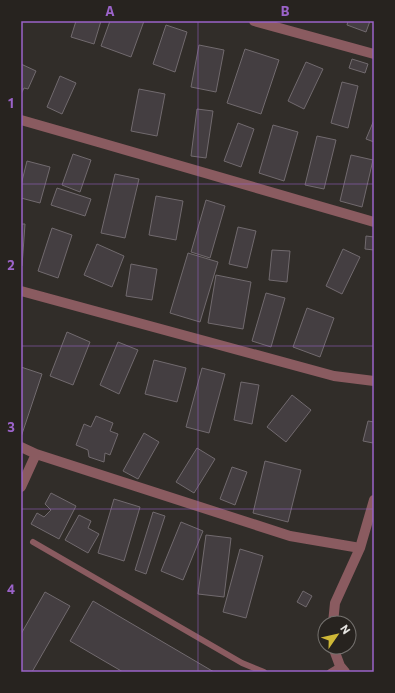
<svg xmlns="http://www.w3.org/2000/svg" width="395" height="693" font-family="Commissioner,sans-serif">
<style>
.building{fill:#443e41;stroke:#716a6e}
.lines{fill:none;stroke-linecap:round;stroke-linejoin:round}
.service{stroke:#8a5b60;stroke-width:6}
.minor{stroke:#8a5b60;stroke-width:10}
.grid{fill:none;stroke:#9b63c9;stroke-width:1;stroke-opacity:0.55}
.neatline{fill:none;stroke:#9b63c9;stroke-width:1.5}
.grid-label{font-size:13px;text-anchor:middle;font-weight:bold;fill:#9b63c9}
</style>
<rect width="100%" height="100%" fill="#312d29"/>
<path class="building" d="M76 21H101L94 44 71 37Z
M110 21H144L131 57 101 46Z
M348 21H370L366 32 347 25Z
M166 25 187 32 175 72 153 64Z
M199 45 224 50 216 92 191 87Z
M245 49 279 60 261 114 227 103Z
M352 59 368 64 365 73 349 68Z
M306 62 323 69 304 109 288 101Z
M21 64 36 71 28 89 24 88 21 94Z
M60 76 76 83 62 114 47 107Z
M342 82 358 86 348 128 331 123Z
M139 89 165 94 157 136 131 131Z
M197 109 213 111 206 158 191 156Z
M374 120V142L366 139Z
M238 123 254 129 241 167 224 161Z
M273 125 298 132 284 181 259 173Z
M317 136 336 140 324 189 305 185Z
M73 154 91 160 80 192 62 185Z
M351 155 373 160 362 207 340 201Z
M27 161 50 167 40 203 21 198V185Z
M115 174 139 179 125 238 101 233Z
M57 188 91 199 85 216 51 205Z
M156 196 183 201 176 240 149 235Z
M206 200 225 206 210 258 191 252Z
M21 224H25L22 266H21Z
M238 227 256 231 247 268 229 264Z
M52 228 72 235 58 278 38 271Z
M366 236 374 237V250L365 249Z
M97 244 124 256 112 287 84 275Z
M343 249 360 257 342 294 326 286Z
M272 250 290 251 287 282 269 280Z
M188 253 218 262 200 322 170 313Z
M131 264 157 269 152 300 126 296Z
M216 275 251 282 243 329 208 323Z
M266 293 285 298 271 347 252 341Z
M307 308 334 318 320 357 293 347Z
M67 332 90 342 73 385 50 376Z
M118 342 138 350 119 394 100 385Z
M154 360 186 368 177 402 145 394Z
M21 367 42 374 21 437Z
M202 368 225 374 209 433 186 427Z
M241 382 259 385 252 424 234 420Z
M292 395 311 410 286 442 267 427Z
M96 416 113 423 110 431 118 434 110 455 105 453 104 462 89 457 88 450 76 445 84 424 91 427Z
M368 421 374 422V437L373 443 363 441Z
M144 433 159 442 138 479 123 471Z
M197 448 215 459 194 493 176 482Z
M265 461 301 470 288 522 253 513Z
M232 467 247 472 235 505 220 499Z
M51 493 76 506 59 539 31 524 37 513 44 517 51 510 45 504Z
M114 499 140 507 124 561 98 553Z
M153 512 165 516 146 574 135 570Z
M79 515 91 521 88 528 99 534 88 553 65 540Z
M181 522 203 531 183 580 161 571Z
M206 535 231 538 224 597 198 594Z
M240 549 263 556 246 618 223 612Z
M303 591 312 596 306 607 297 602Z
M45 592 70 606 32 672H23L21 671V634Z
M93 601 214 672H123L70 641Z"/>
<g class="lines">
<path class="service" d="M33 542 242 663 264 672
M330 672 340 666"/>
<path class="minor" d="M254 21 374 54
M21 120 98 142 374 222
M21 291 334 376 374 381
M21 447 36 454 290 536 360 548
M21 487 36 454
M333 623 335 603 360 548 374 500
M333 647 340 666 345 672"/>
</g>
<path class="grid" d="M198 21V672M21 184H374M21 346H374M21 509H374"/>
<rect width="395" height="693" fill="none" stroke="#27231f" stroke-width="44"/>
<g transform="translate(337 635) rotate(56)"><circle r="19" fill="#27231f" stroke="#73706d"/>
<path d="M0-3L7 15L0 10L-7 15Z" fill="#cfb837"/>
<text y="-6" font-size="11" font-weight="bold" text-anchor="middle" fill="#e6e4e1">N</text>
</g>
<rect x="22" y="22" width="351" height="649" class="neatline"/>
<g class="grid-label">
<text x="110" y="16">A</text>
<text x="285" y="16">B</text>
<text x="11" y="108">1</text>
<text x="11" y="270">2</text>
<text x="11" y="432">3</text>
<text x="11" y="594">4</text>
</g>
</svg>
